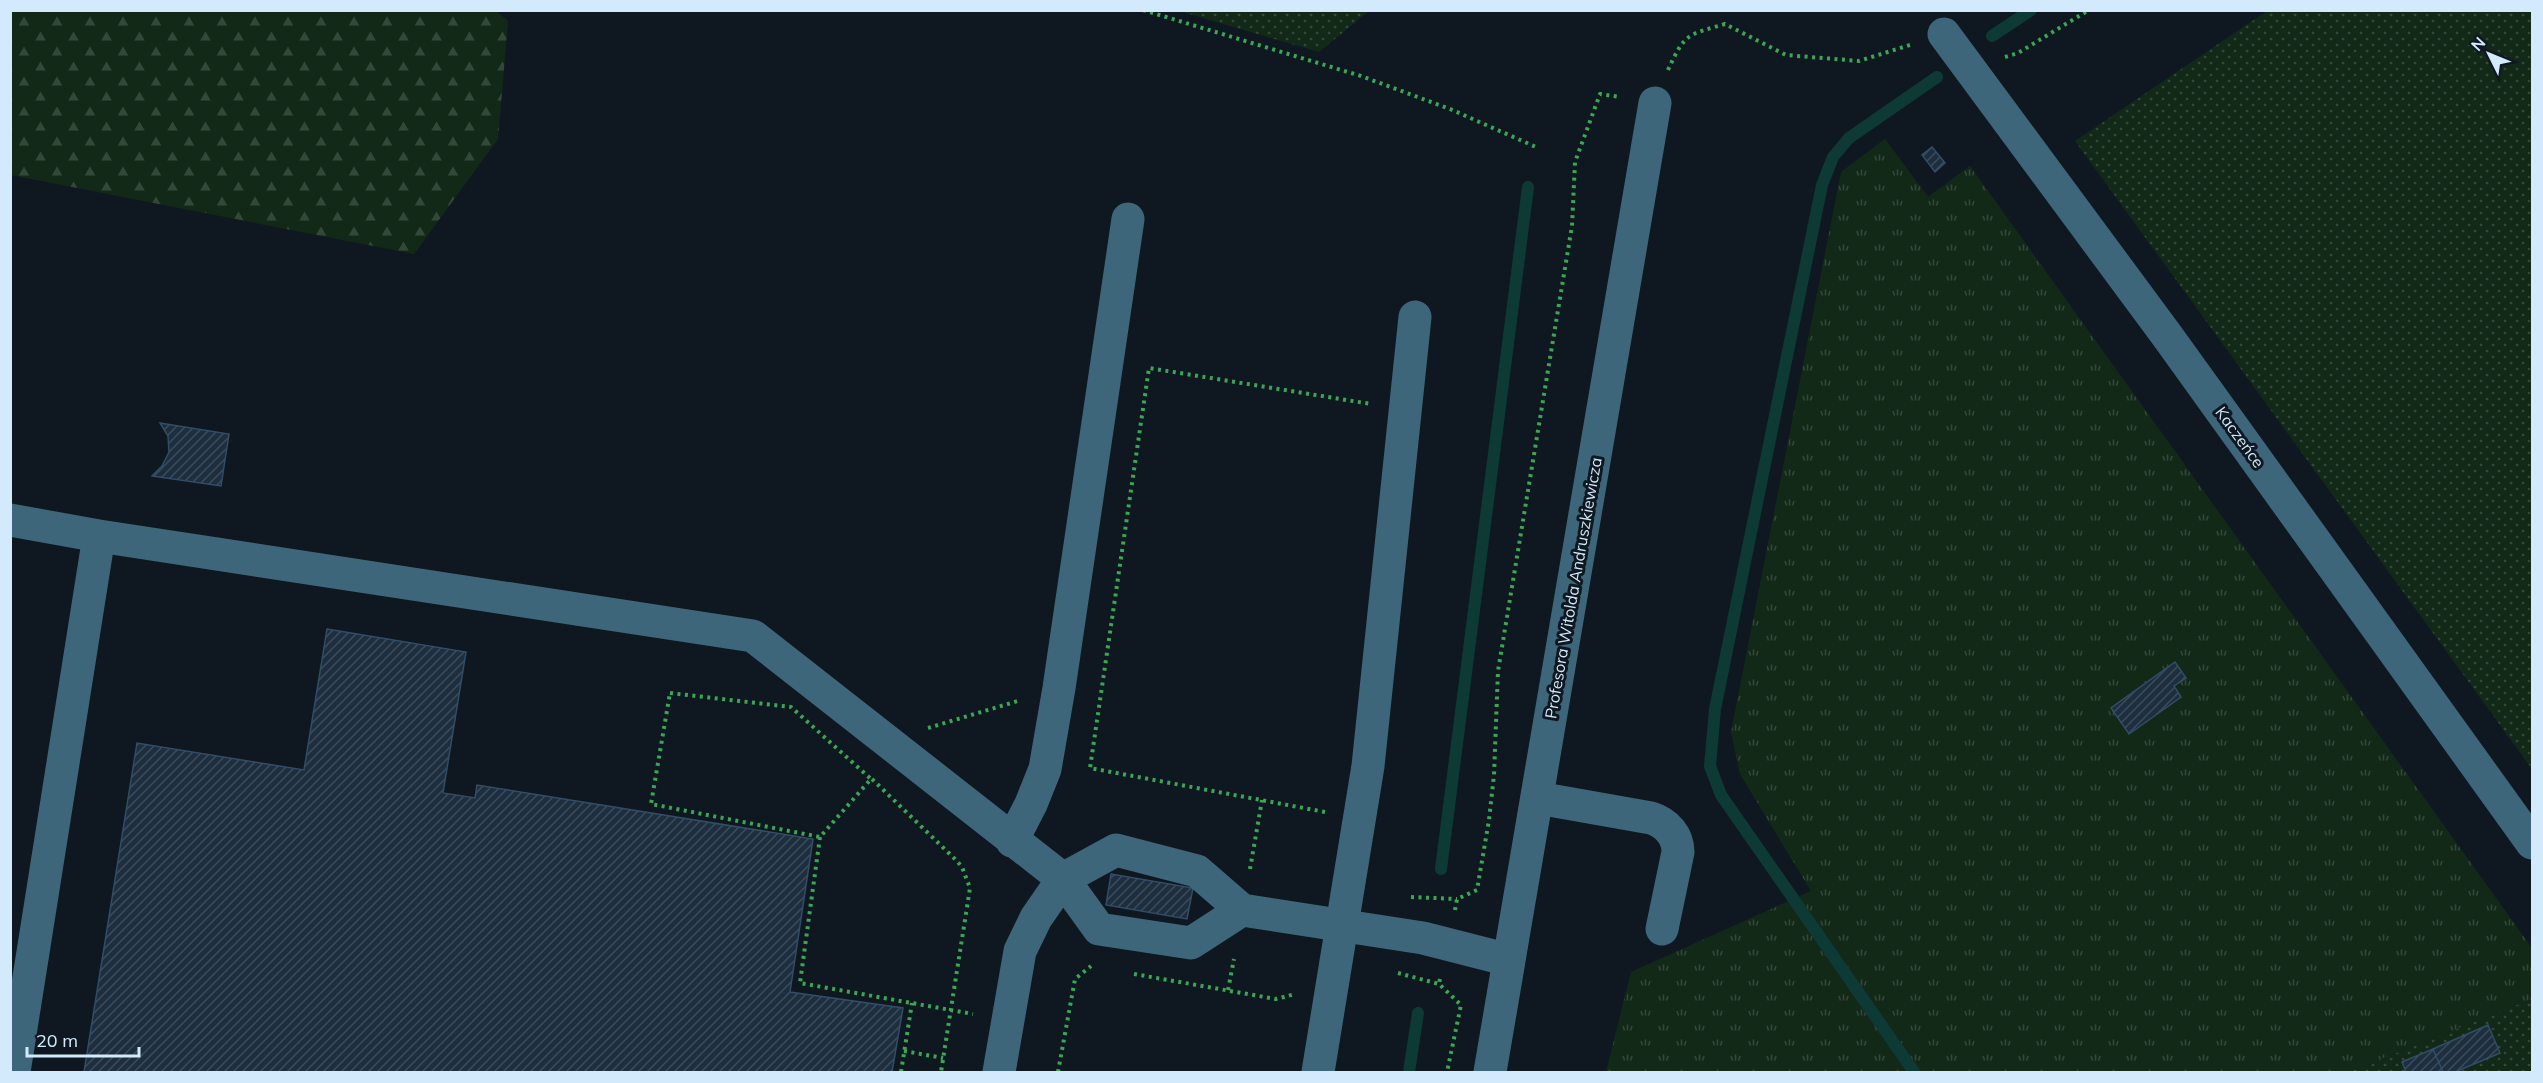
<svg xmlns="http://www.w3.org/2000/svg" width="2543" height="1083" font-family="Mulish,sans-serif">
<style>
.grass{fill:url(#grass-tufts)}
.forest{fill:url(#forest-firs)}
.garden{fill:url(#garden-dots)}
.lines{fill:none;stroke-linecap:round;stroke-linejoin:round}
.stream{stroke:#0e3a36;stroke-width:12}
.building{fill:url(#building-hatch);stroke:#314d68;stroke-width:1.5}
.path{stroke:#39a753;stroke-width:4;stroke-dasharray:3 4.5;stroke-linecap:butt}
.minor{stroke:#3e667a;stroke-width:33}
.labels{text-anchor:middle;dominant-baseline:central;stroke-width:6;stroke-linejoin:round;paint-order:stroke}
.street-label{font-size:16px;fill:#d2eafb;stroke:#0f1820}
</style>
<defs>
<pattern id="grass-tufts" width="24" height="20" patternUnits="userSpaceOnUse" patternTransform="scale(1.5)"><rect width="24" height="20" fill="#132918"/><path d="M3 7l-1-3M5 7V3M7 7l1-3M15 17l-1-3M17 17v-4M19 17l1-3" fill="none" stroke="#34483a"/></pattern>
<pattern id="forest-firs" width="22" height="20" patternUnits="userSpaceOnUse" patternTransform="scale(1.5)"><rect width="22" height="20" fill="#132918"/><path d="M5 1l3.5 6h-7zM16 11l3.5 6h-7z" fill="#34483a"/></pattern>
<pattern id="garden-dots" width="8" height="8" patternUnits="userSpaceOnUse" patternTransform="scale(1.5)"><rect width="8" height="8" fill="#132918"/><path d="M2 2h.1M6 6h.1" fill="none" stroke="#34483a" stroke-width="1.8" stroke-linecap="round"/></pattern>
<pattern id="building-hatch" width="6" height="6" patternUnits="userSpaceOnUse" patternTransform="scale(1.5)"><rect width="6" height="6" fill="#1d2e3f"/><path d="M-1 1l2-2M0 6l6-6M5 7l2-2" fill="none" stroke="#3d4c5c"/></pattern>
</defs>
<rect width="100%" height="100%" fill="#0f1820"/>
<path class="grass" d="M1885 139 1928 197 1970 166 2532 948V999L2349 1072H1606L1631 972 1811 891 1740 774 1731 732 1841 172Z"/>
<path class="forest" d="M10 11H496L508 21 498 139 414 254 11 175Z"/>
<path class="garden" d="M1179 11 1369 10V11L1319 52Z
M2267 11H2532V769L2075 141Z
M2532 999V1072H2349Z"/>
<g class="lines">
<path class="stream" d="M1992 36 2031 10
M1441 869 1528 187
M1409 1072 1418 1013
M1914 1072 1721 795 1710 766 1715 709 1822 185 1833 157 1849 138 1937 77"/>
</g>
<path class="building" d="M1932 147 1945 163 1935 172 1922 155Z
M160 423 229 434 221 486 152 476 162 466 169 452 168 436Z
M327 629 466 652 443 793 475 798 477 785 813 839 790 992 903 1008 892 1072H84L137 743 304 770Z
M2175 662 2186 678 2174 686 2181 697 2129 734 2111 708Z
M1111 874 1193 888 1187 919 1106 905Z
M2488 1025 2500 1053 2455 1072H2443L2433 1049Z
M2433 1049 2443 1072H2406L2402 1062Z"/>
<g class="lines">
<path class="path" d="M1143 10 1361 76 1450 109 1536 147
M2005 57 2018 53 2089 10
M1668 70C1685 33 1687 35 1725 24L1786 55 1859 61 1910 45
M670 693 791 707 871 779 820 837 651 804Z
M928 728 1021 700
M872 779 956 860 962 867 970 888 941 1072
M1325 812 1090 768 1149 368 1371 404
M820 837 800 983 973 1014
M1250 869 1262 800
M1411 897 1457 899
M1455 910 1457 899 1477 890 1489 820 1494 775 1498 671 1572 226 1575 162 1600 94 1620 97
M1398 973 1439 984
M1134 974 1276 999 1295 994
M1440 979 1439 984 1461 1005 1447 1072
M1228 990 1234 959
M904 1051 943 1058
M901 1072 912 1003
M1058 1072 1075 979 1091 966"/>
<path class="minor" d="M1944 34 2168 337 2532 843
M10 520 99 536 753 636 1063 879 1099 929 1191 943 1242 910
M1538 798 1651 818C1667 823 1678 836 1678 852L1662 929
M1012 841 1031 804 1045 769 1059 688 1128 219
M14 1072 99 536
M999 1072 1020 951 1036 918 1063 879 1116 850 1197 871 1242 910 1423 938 1509 960
M1318 1072 1368 766 1415 317
M1490 1072 1655 103"/>
</g>
<g class="labels">
<g class="street-label">
<text transform="translate(2240 437) rotate(54)">Kaczeńce</text>
<text transform="translate(1573 588) rotate(-80)">Profesora Witolda Andruszkiewicza</text>
</g>
</g>
<rect width="2543" height="1083" fill="none" stroke="#d2eafb" stroke-width="24"/>
<g transform="translate(2489 54) rotate(313)" stroke="#0f1820" stroke-width="4.5" paint-order="stroke">
<path d="M0-4.5L10 22L0 15L-10 22Z" fill="#d2eafb"/>
<text y="-9" font-size="16" font-weight="bold" text-anchor="middle" fill="#d2eafb">N</text>
</g>
<path d="M27 1047v9h112v-9" fill="none" stroke="#d2eafb" stroke-width="3"/>
<text x="36" y="1047" font-size="18" fill="#d2eafb" stroke="#0f1820" stroke-width="4.5" paint-order="stroke">20 m</text>
</svg>
